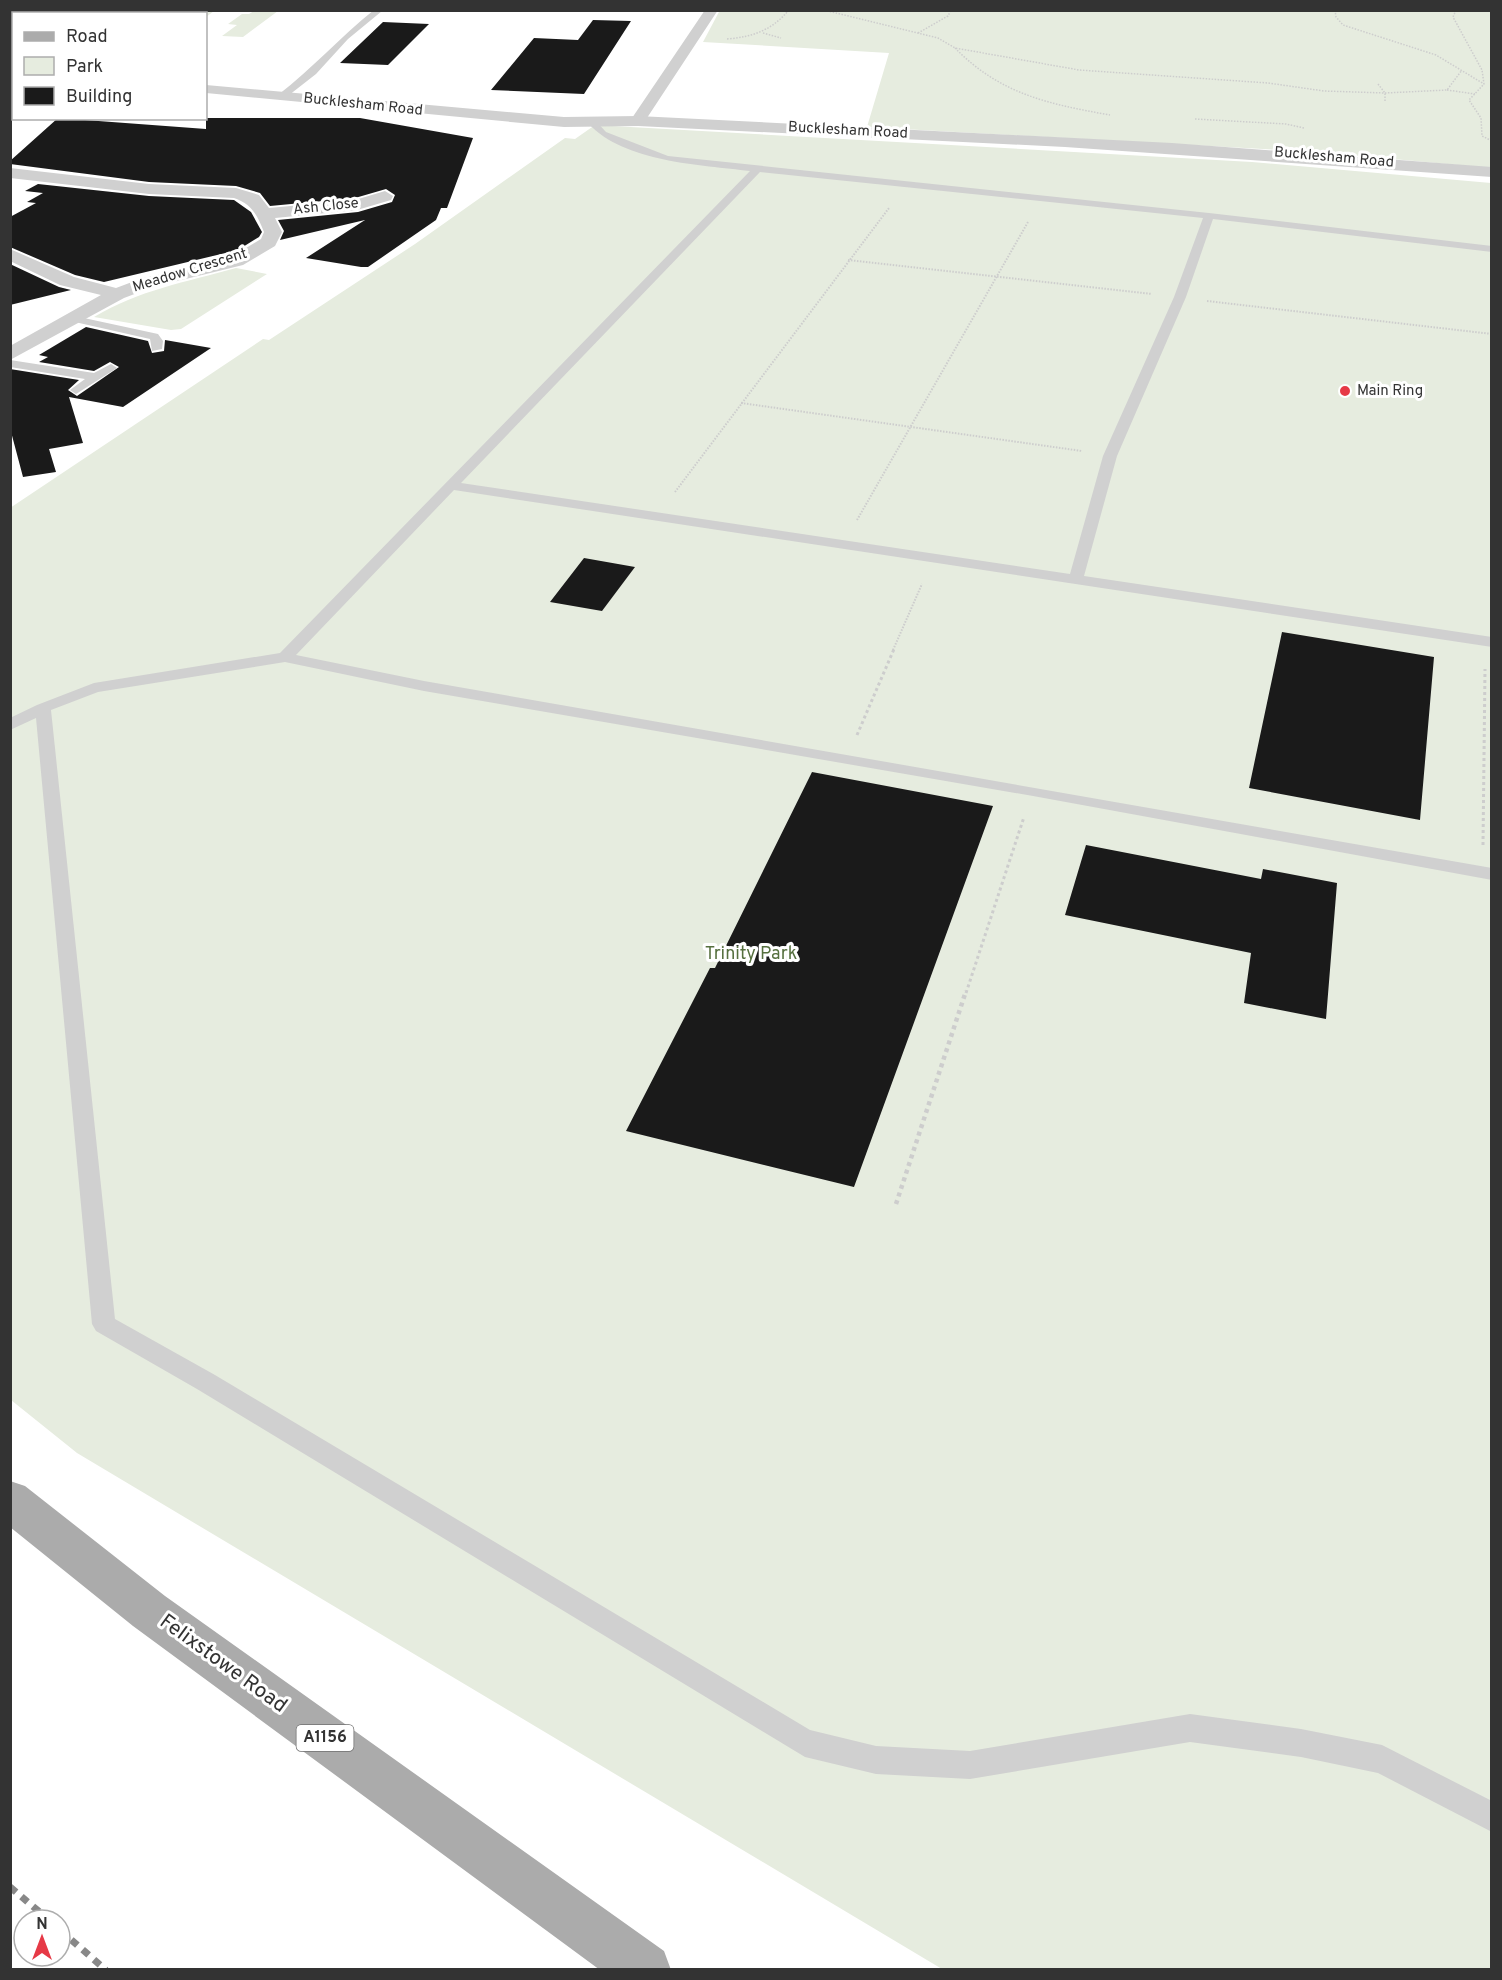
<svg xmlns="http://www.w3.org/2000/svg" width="1502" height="1980" font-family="Overpass,sans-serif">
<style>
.green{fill:#e6ecdf}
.building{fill:#1a1a1a}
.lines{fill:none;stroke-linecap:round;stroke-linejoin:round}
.path-far3{stroke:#cdcdcd;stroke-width:1.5;stroke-dasharray:1.5 1.5;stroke-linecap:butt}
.path-far2{stroke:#cdcdcd;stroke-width:2;stroke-dasharray:1.5 1.5;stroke-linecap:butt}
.path-far1{stroke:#cdcdcd;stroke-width:3;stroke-dasharray:3 3;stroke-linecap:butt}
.path{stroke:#cdcdcd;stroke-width:4.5;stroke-dasharray:4 4;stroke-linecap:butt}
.service{fill:#d0d0d0;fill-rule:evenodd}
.minor{fill:#d0d0d0;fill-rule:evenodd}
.tertiary{fill:#d0d0d0;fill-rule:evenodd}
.primary{fill:#ababab;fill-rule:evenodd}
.rail{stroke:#888;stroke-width:7;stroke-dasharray:8 7;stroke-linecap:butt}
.poi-dot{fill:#e63946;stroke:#fff;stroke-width:2}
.labels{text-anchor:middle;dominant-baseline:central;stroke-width:6;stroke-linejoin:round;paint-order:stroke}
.far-street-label{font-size:15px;fill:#333;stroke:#fff}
.far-poi-label{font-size:15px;fill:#333;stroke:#fff;text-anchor:start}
.shield{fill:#fff;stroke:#707070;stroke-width:1.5}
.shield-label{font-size:16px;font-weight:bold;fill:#333}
.park-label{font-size:18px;fill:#56703f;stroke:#fff}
.near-street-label{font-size:21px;fill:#333;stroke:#fff}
</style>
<rect width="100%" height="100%" fill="#fff"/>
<path class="green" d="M720 10 1491 11V168L1317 152 867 127 889 53 703 42Z
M88 11 197 10 214 11 206 17V14L85 13Z
M254 11H278L243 37 222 36 237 25 228 24 242 14H249Z
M595 125 1252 162 1491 183V1969H942L77 1453 11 1400 10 508 263 339 269 340 415 244 565 138 575 139Z
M236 268 267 274 181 329 171 330 94 317C139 290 186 282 236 268Z"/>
<path class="building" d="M593 20 631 21 584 94 491 90 534 38 578 40Z
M383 22 429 24 388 65 340 63Z
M58 118 206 129V118H360L473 138 447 208H441L436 220 368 267H361L306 258 365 220 280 240 284 231 278 220 358 212 392 202 395 195 386 189 355 198 270 206 260 193 236 186 149 182 10 164V161Z
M38 184 149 196 234 200 251 212 262 232 259 237 238 250 104 282 75 275 10 247V217L36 203 27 202 43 193 25 191Z
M10 264 59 287 71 290 10 305Z
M86 327 148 341 152 353 164 351 165 340 211 348 123 407 69 397 83 443 49 449 56 472 23 477 10 428V369L79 380 68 390 77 396 119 367 110 362 94 371 39 362 48 357 39 355Z
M584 558 635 567 602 611 550 602Z
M1282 632 1434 657 1420 820 1249 788Z
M812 772 993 806 854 1187 626 1131 710 968H715Z
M1086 845 1261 879 1263 869 1337 883 1326 1019 1244 1003 1251 953 1065 915Z"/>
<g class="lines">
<path class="path-far3" d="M824 10 938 38 955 48 1079 70 1268 83 1324 91 1385 93 1447 90 1462 70
M1335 10 1336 17 1343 25 1436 55 1484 84
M1456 10 1453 17 1482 70 1484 84 1469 100 1481 118 1482 136 1492 141
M763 33 781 38
M918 33 948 16 951 10
M727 39C753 37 772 30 789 10
M955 48C1000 94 1048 104 1110 115
M1378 84 1385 93V102
M1447 90 1475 94
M1195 119 1286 124 1304 128"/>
<path class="path-far2" d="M848 260 1152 294
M1207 301 1492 334
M741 403 1082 451
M675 492 889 208
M857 520 1028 222
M893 650 922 584"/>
<path class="path-far1" d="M857 735 894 649
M1483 845 1485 669
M966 993 1024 817"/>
<path class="path" d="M896 1204 966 991"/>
<path class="service" d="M10 10H16L10 14Z
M374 10 382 11 348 39 316 74 284 99H278V95C312 69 340 37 374 10Z
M589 120H595L606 132 668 156 1209 213 1492 246V252L1213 219 1186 297 1117 456 1084 576 1492 637V647L454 490 296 655 424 681 1492 868V880L1033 796 424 691 285 662 98 692 51 710 115 1319 215 1375 810 1730 876 1746 970 1751 1190 1714 1301 1729 1382 1745 1492 1801V1832L1378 1773 1301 1757 1190 1742 970 1779 876 1774 805 1757 197 1389 96 1331 92 1324 36 718 10 730V718L37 705 94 683 280 653 750 171C701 165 624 162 589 124ZM760 172 1203 218 1174 297 1103 456 1070 574 461 483Z
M70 315 158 334 163 341 162 349 152 351 150 339 66 320 64 318Z
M10 360 94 373 111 364 117 368 76 394 70 390 85 379 10 367Z"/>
<path class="minor" d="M705 10H718L643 124H633L630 121Z
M10 168 149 184 236 188 259 195 269 208 355 200 385 191 393 196 391 200 357 210 275 218 282 232 275 246 243 265 153 287 124 298 10 360V346L101 295 60 285 10 261V249L74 277 116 288 140 279 231 257 261 239 264 232C257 215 252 204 234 198L149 194 10 178Z"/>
<path class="tertiary" d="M10 66 14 67V75L10 74Z
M206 85 564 117 638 116 1172 143 1492 167V177L1065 147 638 126 564 127 206 93Z"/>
<path class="primary" d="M10 1481 25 1486 165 1596 664 1951 671 1970H600L133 1626 10 1527Z"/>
<path class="rail" d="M10 1887 49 1920
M60 1930 106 1970"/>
</g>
<circle class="poi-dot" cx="1345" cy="391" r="6"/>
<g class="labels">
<g class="far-street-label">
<text transform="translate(363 105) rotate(6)">Bucklesham Road</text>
<text transform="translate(848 131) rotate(3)">Bucklesham Road</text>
<text transform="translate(1334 158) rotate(5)">Bucklesham Road</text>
<text transform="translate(326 207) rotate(-6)">Ash Close</text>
<text transform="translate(190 271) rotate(-17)">Meadow Crescent</text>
</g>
<g class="far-poi-label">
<text x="1357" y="391">Main Ring</text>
</g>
<rect class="shield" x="296.5" y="1725" width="57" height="26" rx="4.5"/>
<g class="shield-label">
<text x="325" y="1738">A1156</text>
</g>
<g class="park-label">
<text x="751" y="954">Trinity Park</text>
</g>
<g class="near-street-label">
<text transform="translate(223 1664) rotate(36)">Felixstowe Road</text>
</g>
</g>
<rect width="1502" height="1980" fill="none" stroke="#333333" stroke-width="24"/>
<rect x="12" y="12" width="195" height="108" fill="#ffffff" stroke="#adadad" stroke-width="1.5"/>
<rect x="24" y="32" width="30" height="9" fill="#ababab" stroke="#adadad" stroke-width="1.5"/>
<text x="66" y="42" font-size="18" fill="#333333">Road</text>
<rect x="24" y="57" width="30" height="18" fill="#e6ecdf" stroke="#adadad" stroke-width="1.5"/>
<text x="66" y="72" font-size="18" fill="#333333">Park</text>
<rect x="24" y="87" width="30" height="18" fill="#1a1a1a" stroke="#adadad" stroke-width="1.5"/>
<text x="66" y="102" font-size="18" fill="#333333">Building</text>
<g transform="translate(42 1938)"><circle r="28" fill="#ffffff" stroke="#adadad" stroke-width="1.5"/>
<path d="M0-4.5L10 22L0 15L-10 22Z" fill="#e63946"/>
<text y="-9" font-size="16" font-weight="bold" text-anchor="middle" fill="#333333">N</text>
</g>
</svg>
